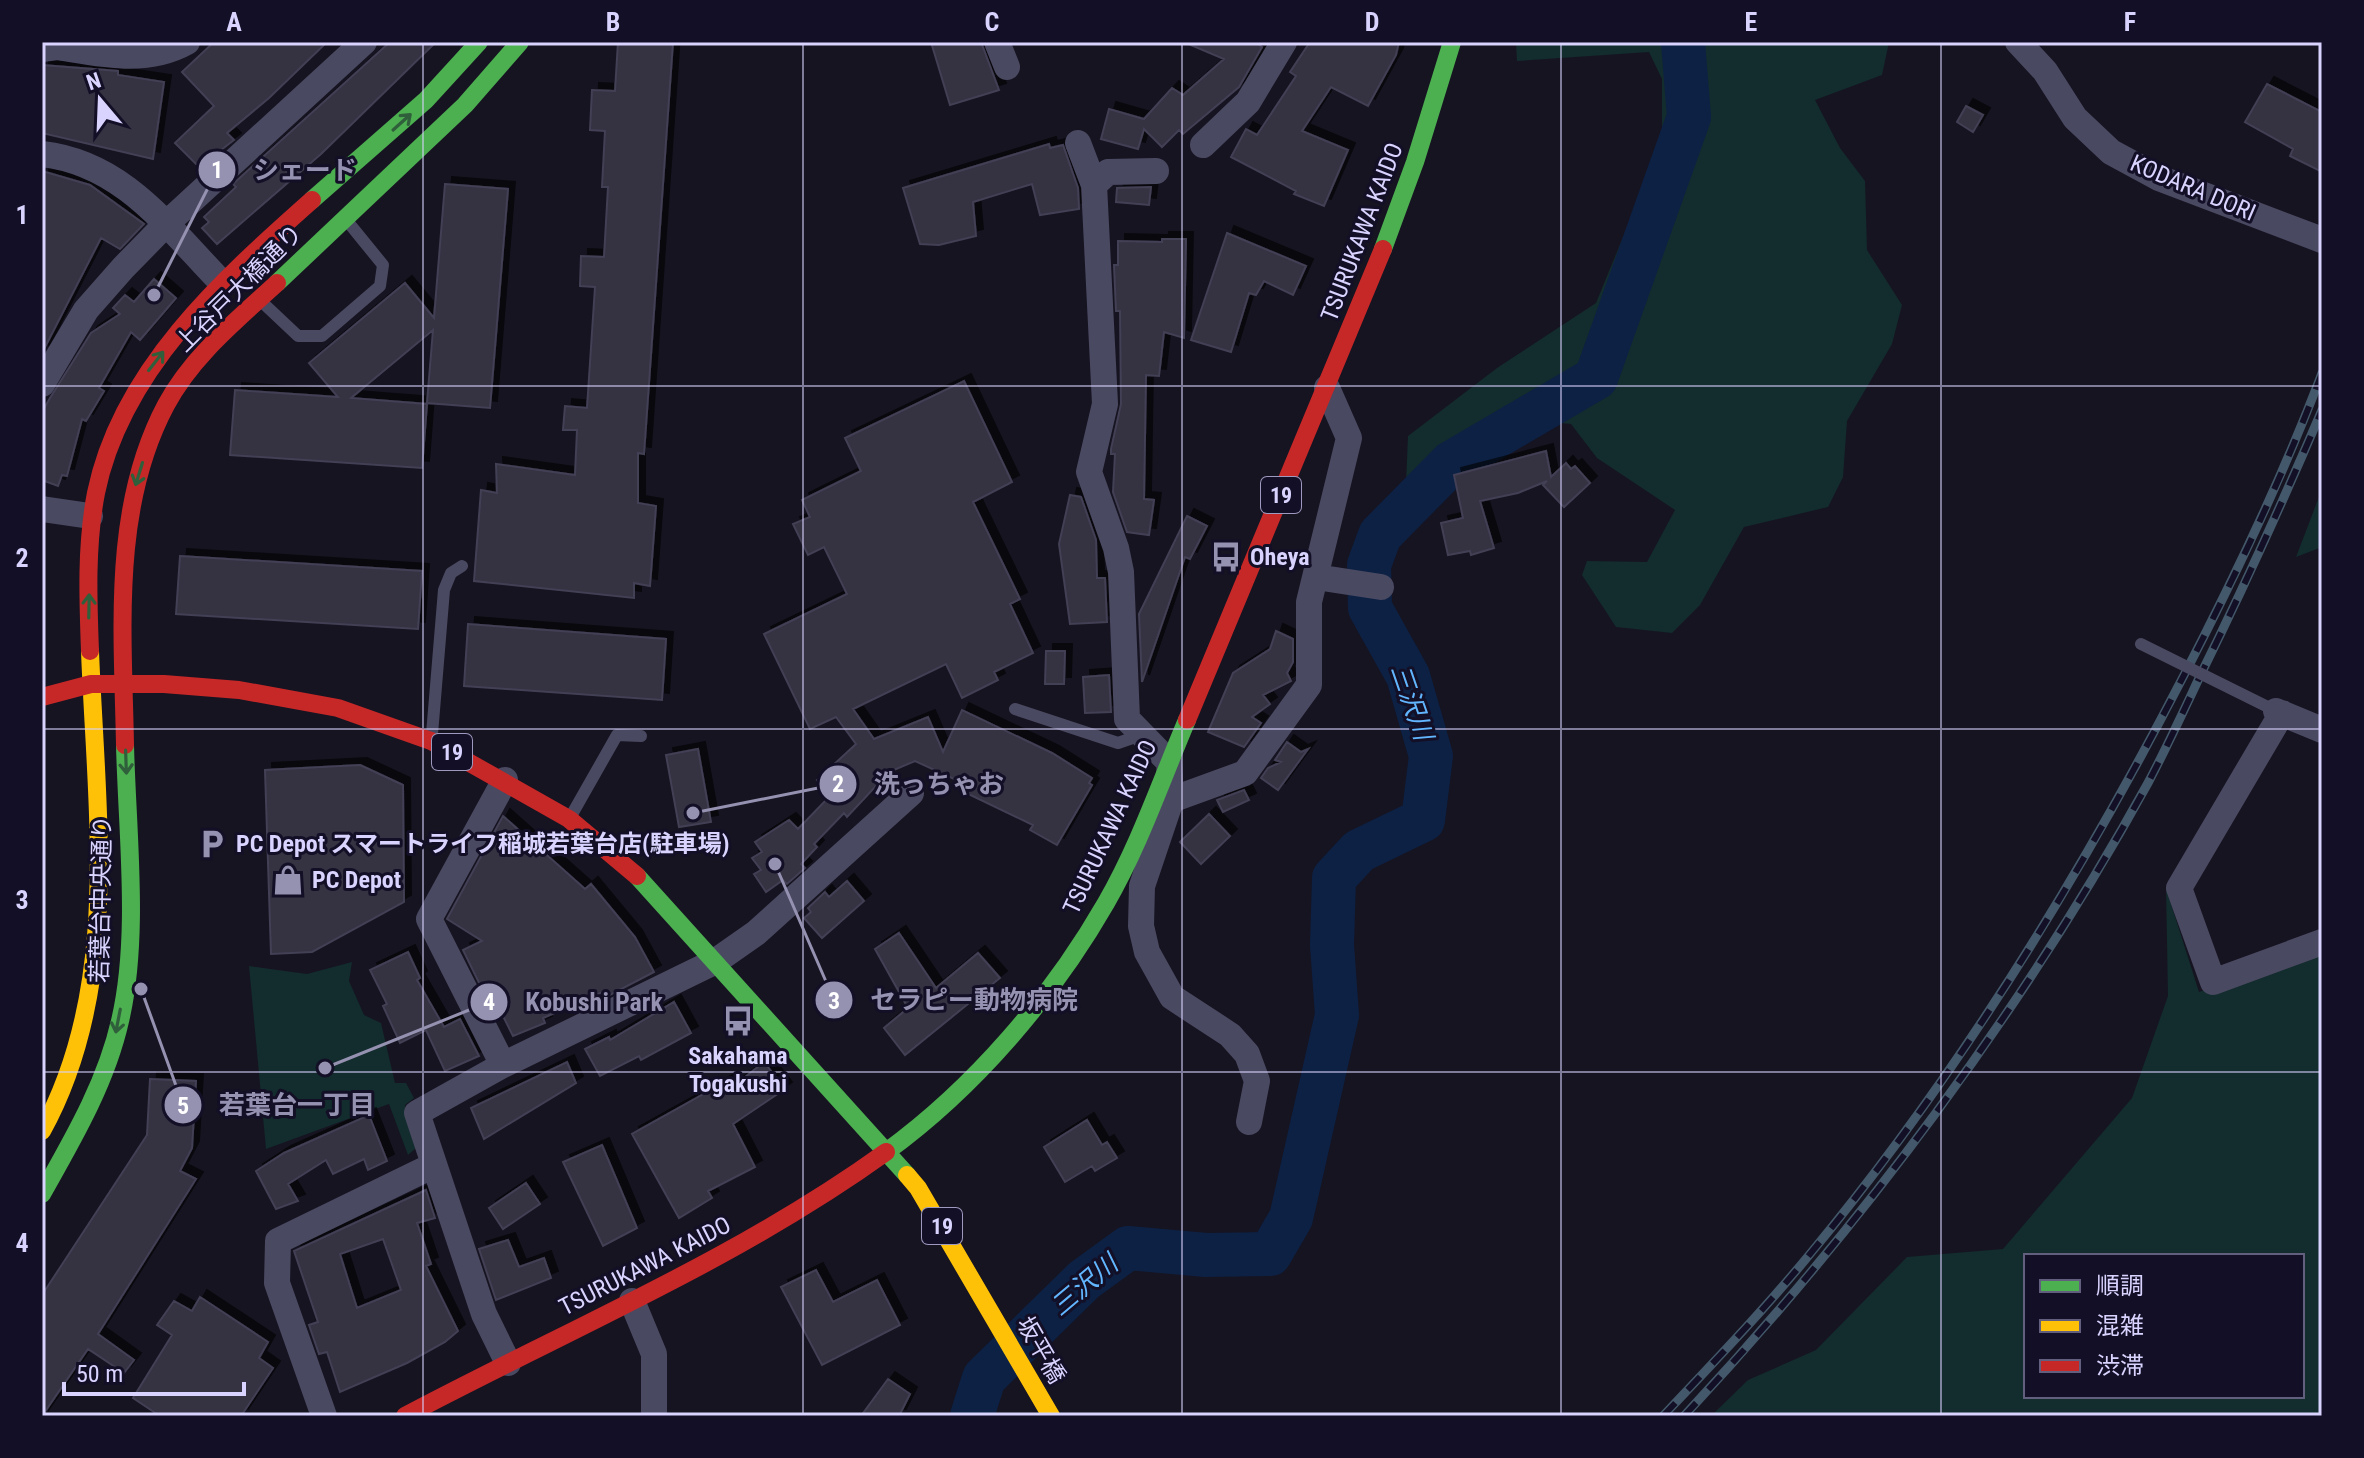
<svg xmlns="http://www.w3.org/2000/svg" width="2364" height="1458" font-family="'Roboto Condensed','Noto Sans JP',sans-serif">
<style>
.green{fill:#132c2d;fill-rule:evenodd}
.lines{fill:none;stroke-linecap:round;stroke-linejoin:round}
.river{stroke:#0d2144;stroke-width:44}
.building{fill:#343243;stroke:#433f54;stroke-width:2;fill-rule:evenodd;filter:url(#shadow)}
.lane{stroke:#4a4962;stroke-width:12}
.street{stroke:#4a4962;stroke-width:26}
.fast{stroke:#4caf50;stroke-width:18}
.slow{stroke:#ffc107;stroke-width:18}
.jam{stroke:#c62828;stroke-width:18}
.rail-casing{stroke:#43596b;stroke-width:9}
.rail{stroke:#130f26;stroke-width:6;stroke-dasharray:18;stroke-linecap:butt}
.lane-bridge{stroke:#4a4962;stroke-width:12}
.oneway{stroke:#305f3b}
.grid{fill:none;stroke:#d9d4ff;stroke-width:2;stroke-opacity:0.55}
.labels{text-anchor:middle;dominant-baseline:central;stroke-width:6;stroke-linejoin:round;paint-order:stroke}
.shield{fill:#130f26;stroke:#9e99be;stroke-width:2}
.shield-label{font-size:22px;font-weight:bold;fill:#d9d4ff}
.street-label{font-size:24px;fill:#d9d4ff;stroke:#130f26}
.poi-label{font-size:24px;font-weight:bold;fill:#d9d4ff;stroke:#130f26;text-anchor:start}
.water-label{font-size:26px;font-style:italic;fill:#62b6ff;stroke:#130f26}
.leader{fill:none;stroke:#9591b1;stroke-width:3}
.callout-dot{fill:#9591b1;stroke:#130f26;stroke-width:3}
.mark-label{font-size:24px;text-anchor:middle;font-weight:bold;fill:#fff}
.callout-label{font-size:26px;text-anchor:middle;font-weight:bold;fill:#9591b1;stroke:#130f26;stroke-width:6;stroke-linejoin:round;paint-order:stroke}
.neatline{fill:none;stroke:#d9d4ff;stroke-width:3}
.grid-label{font-size:26px;text-anchor:middle;font-weight:bold;fill:#d9d4ff}
</style>
<defs>
<filter id="shadow"><feDropShadow dx="7" dy="-7" stdDeviation="0" flood-color="#0009"/></filter>
</defs>
<rect width="100%" height="100%" fill="#161421"/>
<path class="green" d="M1516 42H1889L1882 75 1815 100 1840 148 1865 181 1867 250 1902 305 1892 344 1847 421 1843 477 1828 507 1744 527 1700 605 1672 633 1616 627 1582 575 1587 561 1647 562 1675 510 1597 458 1571 424 1501 417 1406 484 1408 436 1497 368 1596 303 1662 142V79L1649 52 1517 61Z
M2322 489V547L2296 557Z
M2166 888 2199 992 2322 946V1416H1711L1748 1380 1816 1350 1907 1257 2003 1249 2132 1098 2168 996ZM2026 1256H2302V1396H2026Z
M352 962 349 981 364 1015 381 1023 395 1083H406L414 1098 405 1105 416 1148 408 1155 389 1104 266 1149 249 966 307 974Z"/>
<g class="lines">
<path class="river" d="M972 1416 984 1378 1084 1280 1128 1248 1206 1255 1270 1254 1291 1218 1337 1015 1332 945 1334 878 1359 851 1423 820 1431 756 1408 676 1370 608 1369 565 1380 535 1451 463 1596 378 1689 117 1683 42"/>
</g>
<path class="building" d="M214 42H327L269 98 227 133 234 140 199 167 175 143 214 106 182 72Z
M390 42H436L321 154 217 244 202 228 209 222 204 217 236 187 233 184Z
M618 42H673L644 454 638 453V503L656 506 650 586 634 583V598L474 581 481 490 497 493 496 464 575 475 577 430H563L565 406 587 408 595 287 580 286 581 256 604 257 608 187H602L605 131 590 130 592 90 615 91Z
M931 42H981L999 90 950 105Z
M1184 42H1255L1262 47 1239 87 1183 134 1179 130 1162 147 1144 129 1138 149 1101 139 1109 109 1144 119 1172 88 1183 95 1224 59Z
M1310 42H1399L1396 55 1368 106 1331 87 1302 131 1348 150 1324 206 1294 194 1296 191 1231 157 1246 129 1257 135 1296 76 1290 72Z
M42 65 118 71V75L164 82 153 159 42 133Z
M2267 84 2322 112V172L2290 156 2293 149 2245 122Z
M1966 106 1983 115 1973 132 1957 122Z
M1049 144 1050 148 1063 145 1078 188 1079 209 1040 215 1032 184 973 202 976 236 939 245 920 244 903 188Z
M42 171 90 185 144 224 120 249 101 238 42 353Z
M445 184 508 189 490 408 427 403 433 330 351 398 427 404 422 468 230 455 235 390 338 397 309 363 405 283 434 318Z
M1151 187 1149 205 1116 202 1117 188Z
M1227 233 1306 266 1293 295 1264 281 1256 295 1249 293 1231 352 1191 340Z
M1162 239H1186L1184 338 1164 332 1159 376 1146 375 1144 499 1154 500 1149 535 1127 532 1113 492 1115 454H1111V449L1121 404 1120 311H1116L1114 265H1118V241L1162 242Z
M154 279 176 298 140 340 131 332 99 388 104 391 86 421 82 419 67 476 62 475 58 486 42 480V412L50 398 91 333 120 314 113 308 125 295 134 302Z
M964 381 1012 482 973 502 1020 599 1010 604 1033 653 994 672 998 680 962 698 946 664 853 709 874 739 928 717 943 752 962 710 1052 753 1092 778 1089 783 1092 785 1057 845 1030 830 1033 825 960 790 963 783 915 761 889 772 847 817 844 813 814 844 817 847 801 864 805 868 787 884 783 880 766 892 754 874 761 870 752 858 762 852 755 842 789 820 798 829 830 796 817 780 856 744 836 717 810 729 764 634 847 594 824 547 808 555 793 524 810 517 802 500 861 471 845 438Z
M1546 451 1551 477 1566 463 1571 469 1575 466 1590 483 1564 507 1543 485 1547 481 1518 493 1480 501 1494 548 1471 555 1470 551 1448 555 1441 523 1463 518 1454 475Z
M1070 495 1081 497 1096 540 1097 578H1105L1107 622 1070 624 1059 544Z
M1187 516 1207 526 1190 559 1185 557 1142 682 1139 614Z
M180 556 422 571 418 629 176 614Z
M468 624 666 639 662 700 464 686Z
M1276 631 1293 639V662L1287 673 1291 681 1263 695 1270 704 1252 717 1261 723 1244 747 1208 732 1233 673 1270 649Z
M1046 651H1065L1064 684H1045Z
M1109 675 1111 712 1085 713 1083 677Z
M1287 742 1301 752 1308 749 1278 790 1261 778 1268 768 1281 762 1275 760Z
M698 749 711 822 679 827 666 755Z
M360 765 403 785 404 902 312 952 271 954 265 770Z
M1244 790 1249 800 1223 812 1217 800Z
M1209 814 1230 836 1201 864 1180 842Z
M503 816 585 889 591 884 635 937 654 972 608 996 605 991 543 1018 545 1023 513 1036 490 990 484 993 463 950 482 941 447 919Z
M847 881 864 901 822 938 804 918 811 912 808 908 825 892 829 897Z
M899 933 936 988 978 953 1000 978 905 1055 884 1028 908 1008 875 949Z
M408 952 420 978 417 980 444 1027 460 1019 479 1056 445 1071 426 1030 400 1043 383 1006 387 1004 370 970Z
M674 1002 691 1033 641 1060 639 1056 600 1076 585 1049 609 1037 610 1040Z
M567 1062 576 1083 484 1139 471 1108Z
M764 1062 785 1089 733 1124 755 1167 708 1191 712 1198 679 1218 632 1134 727 1081 730 1089Z
M150 1079 196 1081 192 1148 180 1171 196 1179 98 1334 134 1360 124 1373 88 1349 42 1416V1295L147 1135Z
M369 1115 387 1161 368 1170 364 1159 333 1174 326 1160 288 1184 298 1201 276 1209 256 1171 284 1153Z
M1087 1120 1102 1145 1107 1142 1117 1158 1095 1171 1092 1166 1065 1182 1044 1147Z
M602 1145 637 1228 603 1246 563 1162Z
M526 1183 540 1204 503 1229 489 1208Z
M426 1190 435 1218 417 1223 431 1264 426 1266 458 1331 445 1342 407 1363 340 1392 327 1352 319 1354 309 1325 318 1322 294 1251ZM383 1239 401 1290 357 1308 340 1254Z
M508 1240 519 1267 544 1258 551 1278 496 1300 479 1249Z
M816 1270 833 1302 877 1280 900 1325 822 1365 781 1287Z
M200 1297 268 1342 259 1358 273 1368 241 1416H160L133 1398 172 1335 157 1325 174 1301 192 1311Z
M888 1379 910 1394 899 1416H861Z"/>
<g class="lines">
<path class="lane" d="M263 303 298 336H322L380 286 383 265 348 222
M1015 709 1118 743 1141 735
M432 734 444 590 451 573 462 566
M571 816 617 735 641 736"/>
<path class="street" d="M997 42 1007 67
M2018 42 2045 71 2075 118 2111 152 2159 178 2322 240
M42 49 57 47C101 54 146 65 187 42
M1078 143 1094 185 1105 404 1089 472 1116 548 1121 572 1127 719 1169 762 1171 800 1142 886 1141 926 1147 952 1172 997 1230 1035 1247 1054 1257 1081 1249 1122
M1203 145 1248 102 1284 42
M42 154C124 163 169 229 223 284
M1094 185 1108 172 1156 171
M42 384 86 310 123 268 166 224 364 42
M42 509 90 516
M1316 577 1381 587
M2276 711 2322 730
M2282 713 2179 888 2213 982 2322 942
M1171 800 1245 773 1309 685V602L1349 438 1327 388
M503 1065 429 919 505 780
M632 1301 654 1354V1416
M508 1363 484 1314 417 1113 503 1065 716 961 756 933 911 793
M324 1416 277 1283 278 1241 432 1166"/>
<path class="fast" d="M312 200 426 100 479 42
M1383 249 1415 162 1452 42
M277 283 465 105 520 42
M637 876 907 1175
M886 1152C974 1088 1052 997 1106 903 1139 846 1161 781 1187 720
M42 1194C73 1139 106 1083 120 1021 140 936 127 832 125 745"/>
<path class="slow" d="M42 1131C122 986 96 810 90 651
M907 1175 918 1188 1051 1416"/>
<path class="jam" d="M90 651C88 598 86 545 96 493 121 370 222 280 312 200
M42 697 91 684H164L239 690 338 708 431 741 569 819 637 876
M1187 720 1383 249
M125 745C123 632 111 508 166 405 192 356 237 320 277 283
M405 1416C567 1330 736 1260 886 1152"/>
<g class="rail-casing">
<path id="rail" d="M1663 1416C1713 1363 1764 1310 1810 1254 1956 1078 2077 882 2182 679 2234 579 2282 479 2322 373
M1684 1416C1861 1226 2023 1010 2148 783 2167 747 2184 710 2201 674 2244 587 2284 499 2322 410"/>
</g>
<use href="#rail" class="rail"/>
<path class="lane-bridge" d="M2141 644 2276 711"/>
</g>
<defs><path id="oneway-shaft" d="M-6 0H5M1.5-3L5.5 0L1.5 3" fill="none" stroke-width="1.6" stroke-linecap="round" stroke-linejoin="round" transform="scale(2)"/></defs>
<g class="oneway">
<use href="#oneway-shaft" transform="translate(402 122) rotate(-42)"/>
<use href="#oneway-shaft" transform="translate(156 361) rotate(-52)"/>
<use href="#oneway-shaft" transform="translate(139 474) rotate(107)"/>
<use href="#oneway-shaft" transform="translate(89 606) rotate(-89)"/>
<use href="#oneway-shaft" transform="translate(126 762) rotate(88)"/>
<use href="#oneway-shaft" transform="translate(118 1021) rotate(101)"/>
</g>
<path class="grid" d="M423 42V1416M803 42V1416M1182 42V1416M1561 42V1416M1941 42V1416M42 386H2322M42 729H2322M42 1072H2322"/>
<defs>
<g id="bus-bare" transform="scale(2.4)"><path d="M-5-6H5V4H4V6H2V4H-2V6H-4V4H-5ZM-3.5-4V0h7V-4ZM-3.5 1.2v1.5H-2V1.2ZM2 1.2v1.5H3.5V1.2Z" fill="#9591b1" stroke="#130f26" stroke-width="2.5" paint-order="stroke"/></g>
<g id="parking-bare" transform="scale(2.4)"><path d="M-3.5-5.5H1a3.5 3.5 0 0 1 0 7H-1V5.5H-3.5ZM-1-3.4V-.6H.8a1.4 1.4 0 0 0 0-2.8Z" fill="#9591b1" stroke="#130f26" stroke-width="2.5" paint-order="stroke"/></g>
<g id="shop-bare" transform="scale(2.4)"><path d="M-5-2.5h2.3a2.7 3.5 0 0 1 5.4 0H5L5.5 6h-11ZM-1.5-2.5h3a1.5 2.3 0 0 0-3 0Z" fill="#9591b1" stroke="#130f26" stroke-width="2.5" paint-order="stroke"/></g>
</defs>
<g fill-rule="evenodd">
<use href="#bus-bare" x="1226" y="557"/>
<use href="#parking-bare" x="212" y="844"/>
<use href="#shop-bare" x="288" y="880"/>
<use href="#bus-bare" x="738" y="1021"/>
</g>
<g class="labels">
<g class="shield">
<rect x="1261" y="477" width="40" height="36" rx="6"/>
<rect x="432" y="734" width="40" height="36" rx="6"/>
<rect x="922" y="1208" width="40" height="36" rx="6"/>
</g>
<g class="shield-label">
<text x="1281" y="495">19</text>
<text x="452" y="752">19</text>
<text x="942" y="1226">19</text>
</g>
<g class="street-label">
<text transform="translate(2193 188) rotate(23)">KODARA DORI</text>
<text transform="translate(1362 232) rotate(-69)">TSURUKAWA KAIDO</text>
<text transform="translate(239 288) rotate(-45)">上谷戸大橋通り</text>
<text transform="translate(1110 827) rotate(-65)">TSURUKAWA KAIDO</text>
<text transform="translate(101 899) rotate(-89)">若葉台中央通り</text>
<text transform="translate(645 1266) rotate(-27)">TSURUKAWA KAIDO</text>
<text transform="translate(1041 1350) rotate(60)">坂平橋</text>
</g>
<g class="poi-label">
<text x="1250" y="557">Oheya</text>
<text x="236" y="844">PC Depot スマートライフ稲城若葉台店(駐車場)</text>
<text x="312" y="880">PC Depot</text>
<text x="738" y="1056" text-anchor="middle">Sakahama<tspan x="738" dy="28">Togakushi</tspan></text>
</g>
<g class="water-label">
<text transform="translate(1412 702) rotate(71)">三沢川</text>
<text transform="translate(1084 1285) rotate(-40)">三沢川</text>
</g>
</g>
<path class="leader" d="M154 295L217 170M693 813L838 784M775 864L834 1000M325 1068L489 1002M141 989L183 1105"/>
<g class="callout-dot">
<circle cx="154" cy="295" r="8"/>
<circle cx="693" cy="813" r="8"/>
<circle cx="775" cy="864" r="8"/>
<circle cx="325" cy="1068" r="8"/>
<circle cx="141" cy="989" r="8"/>
<circle cx="217" cy="170" r="20"/>
<circle cx="838" cy="784" r="20"/>
<circle cx="834" cy="1000" r="20"/>
<circle cx="489" cy="1002" r="20"/>
<circle cx="183" cy="1105" r="20"/>
</g>
<g class="mark-label">
<text x="217" y="178">1</text>
<text x="838" y="792">2</text>
<text x="834" y="1009">3</text>
<text x="489" y="1010">4</text>
<text x="183" y="1114">5</text>
</g>
<g class="callout-label">
<text x="305" y="179">シェード</text>
<text x="939" y="793">洗っちゃお</text>
<text x="974" y="1009">セラピー動物病院</text>
<text x="594" y="1011">Kobushi Park</text>
<text x="297" y="1114">若葉台一丁目</text>
</g>
<rect width="2364" height="1458" fill="none" stroke="#130f26" stroke-width="88"/>
<rect x="2024" y="1254" width="280" height="144" fill="#130f26" stroke="#625e7d" stroke-width="2"/>
<rect x="2040" y="1280" width="40" height="12" fill="#4caf50" stroke="#625e7d" stroke-width="2"/>
<text x="2096" y="1294" font-size="24" fill="#d9d4ff">順調</text>
<rect x="2040" y="1320" width="40" height="12" fill="#ffc107" stroke="#625e7d" stroke-width="2"/>
<text x="2096" y="1334" font-size="24" fill="#d9d4ff">混雑</text>
<rect x="2040" y="1360" width="40" height="12" fill="#c62828" stroke="#625e7d" stroke-width="2"/>
<text x="2096" y="1374" font-size="24" fill="#d9d4ff">渋滞</text>
<g transform="translate(100 100) rotate(341)" stroke="#130f26" stroke-width="6" paint-order="stroke">
<path d="M0-6L14 30L0 20L-14 30Z" fill="#d9d4ff"/>
<text y="-12" font-size="22" font-weight="bold" text-anchor="middle" fill="#d9d4ff">N</text>
</g>
<path d="M64 1382v12h180v-12" fill="none" stroke="#d9d4ff" stroke-width="4"/>
<text x="76" y="1382" font-size="24" fill="#d9d4ff" stroke="#130f26" stroke-width="6" paint-order="stroke">50 m</text>
<rect x="44" y="44" width="2276" height="1370" class="neatline"/>
<g class="grid-label">
<text x="234" y="31">A</text>
<text x="613" y="31">B</text>
<text x="992" y="31">C</text>
<text x="1372" y="31">D</text>
<text x="1751" y="31">E</text>
<text x="2130" y="31">F</text>
<text x="22" y="224">1</text>
<text x="22" y="567">2</text>
<text x="22" y="909">3</text>
<text x="22" y="1252">4</text>
</g>
</svg>
